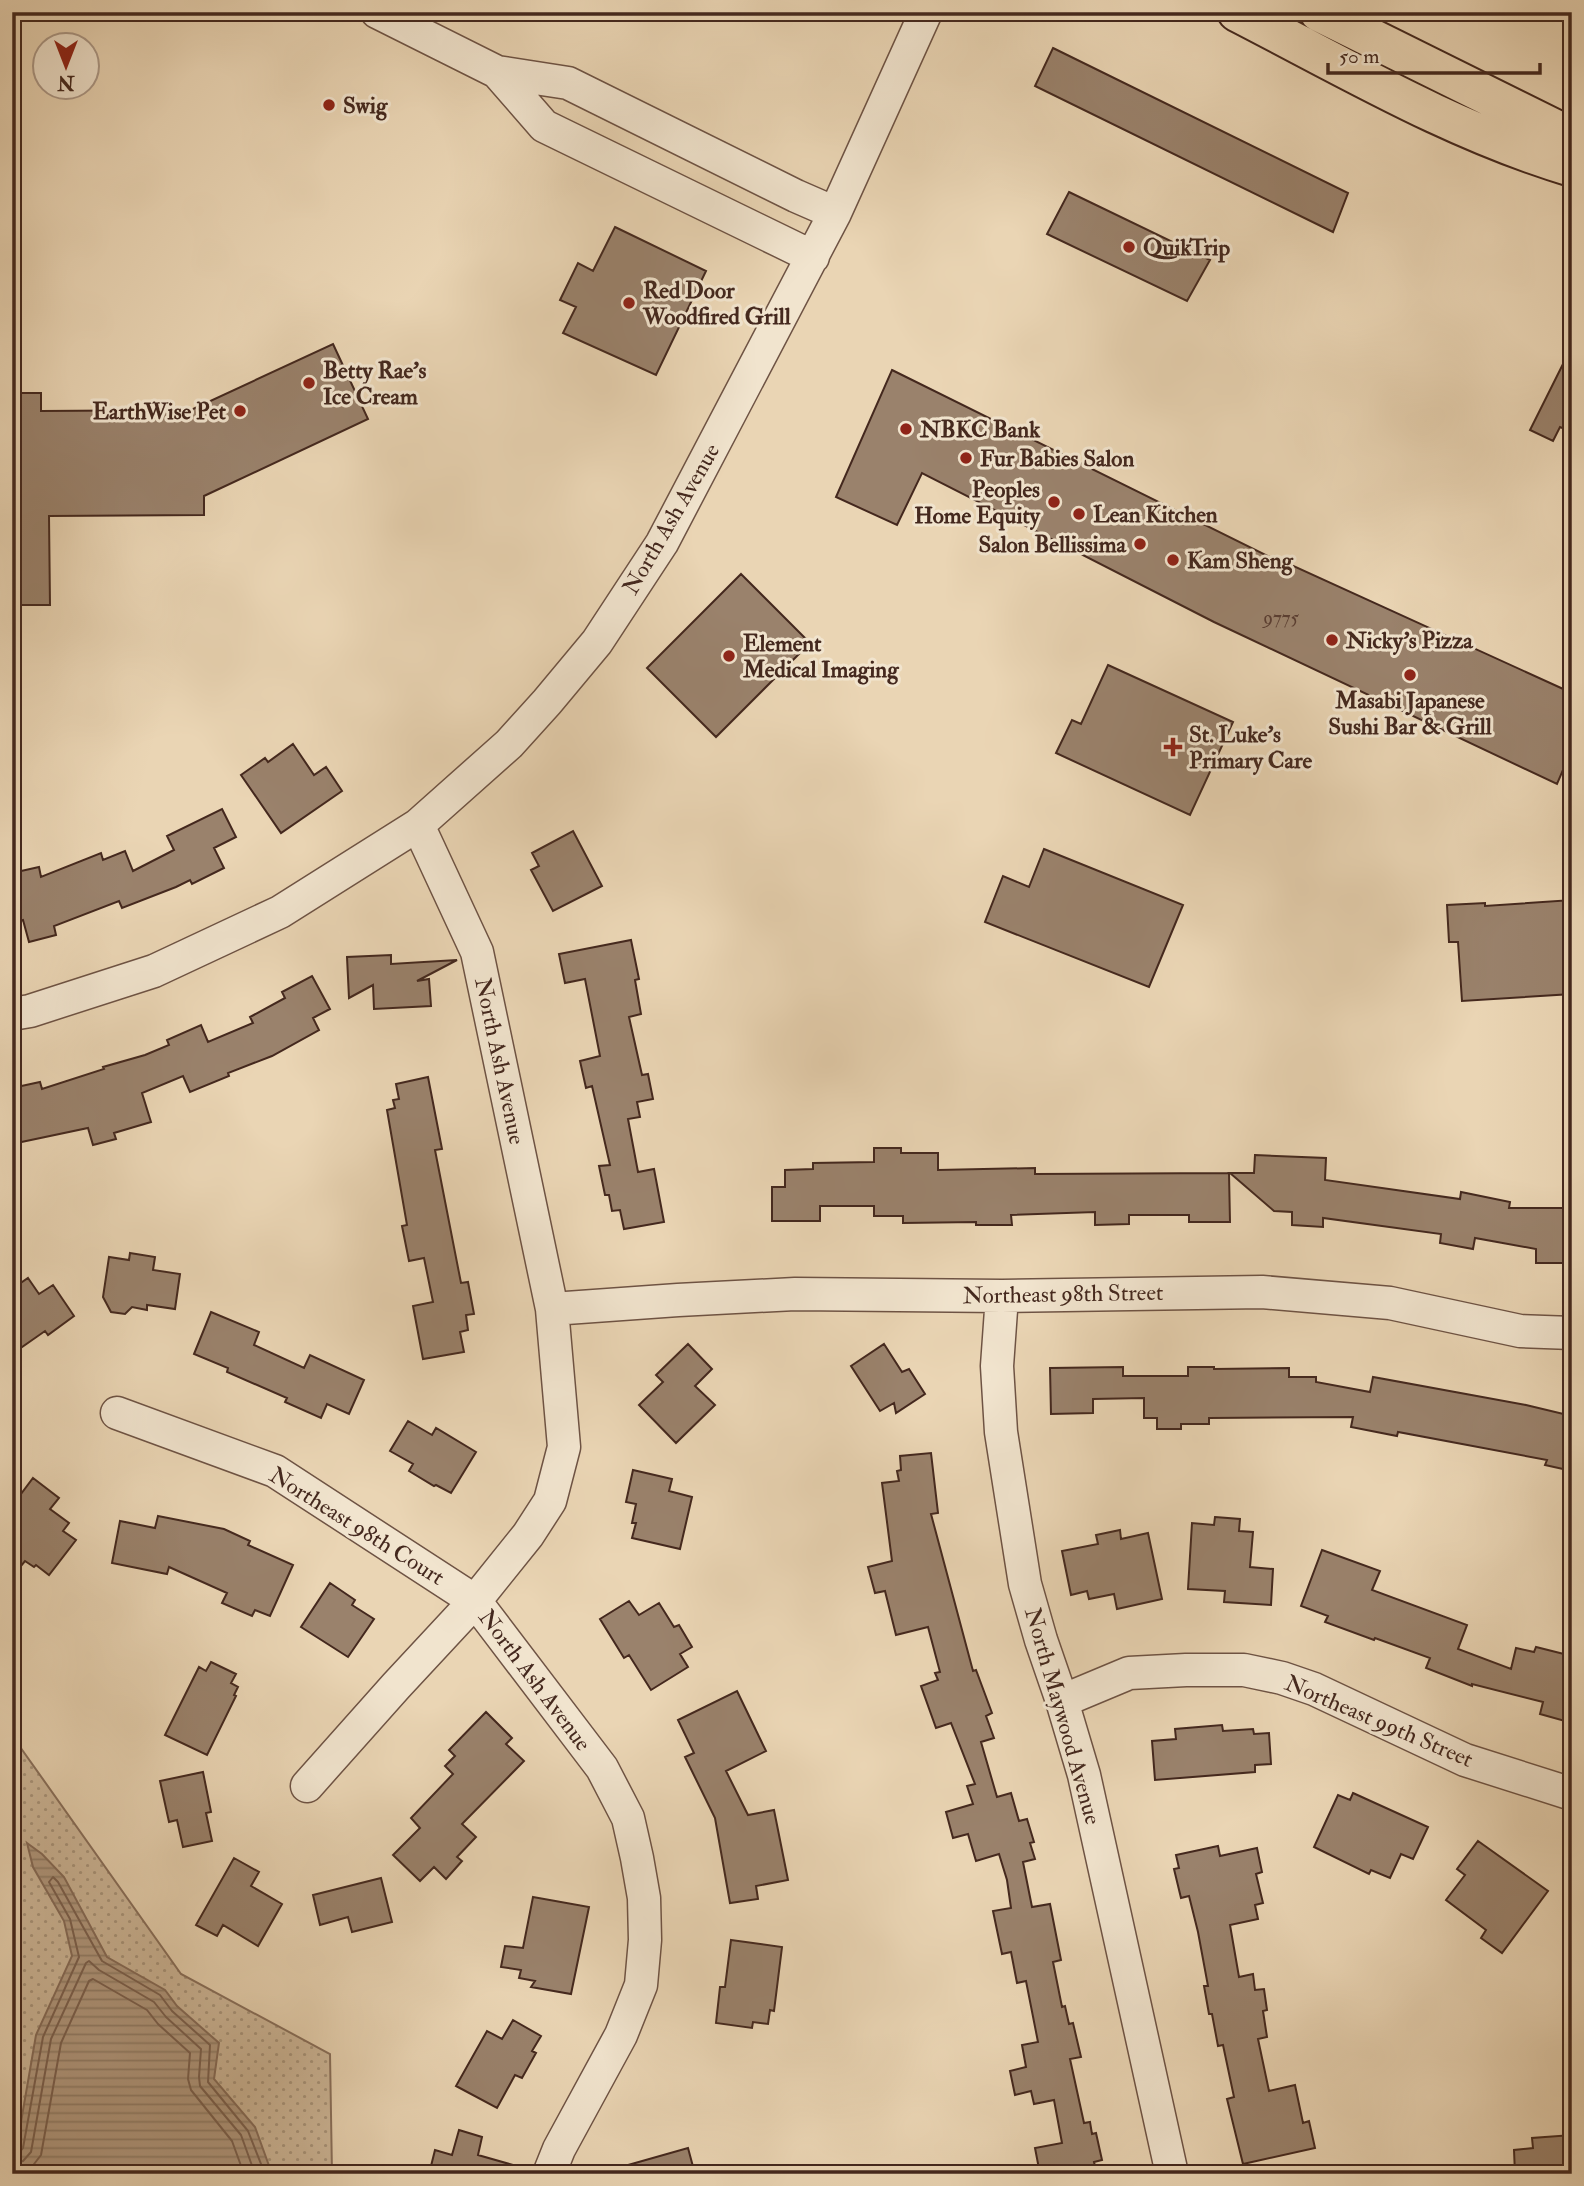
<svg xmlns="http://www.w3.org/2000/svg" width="1584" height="2186" font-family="'IM FELL Double Pica',serif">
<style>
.grass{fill:url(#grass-dots);stroke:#89705c;stroke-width:2}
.water{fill:url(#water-rules);stroke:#866c59;stroke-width:2}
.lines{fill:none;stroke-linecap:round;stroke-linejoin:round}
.shore{stroke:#7b6150;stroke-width:2}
.building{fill:#9a826c;stroke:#44281e;stroke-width:2}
.minor-casing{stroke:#6e5344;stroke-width:35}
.primary-casing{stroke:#44281e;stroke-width:42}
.minor{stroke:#f1e4ce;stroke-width:32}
.primary{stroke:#ead5b4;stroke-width:38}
.poi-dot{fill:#8f2418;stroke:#f1e4ce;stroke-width:2.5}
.labels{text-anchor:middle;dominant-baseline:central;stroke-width:6;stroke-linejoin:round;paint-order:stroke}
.number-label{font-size:19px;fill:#5a3e32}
.poi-label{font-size:23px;font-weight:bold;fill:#44281e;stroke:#f1e4ce;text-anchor:start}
.street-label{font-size:23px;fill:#44281e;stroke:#f1e4ce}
</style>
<defs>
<pattern id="grass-dots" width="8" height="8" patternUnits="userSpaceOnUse" patternTransform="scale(1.75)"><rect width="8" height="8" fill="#ceb89a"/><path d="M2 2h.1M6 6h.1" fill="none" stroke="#a9967d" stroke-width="1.8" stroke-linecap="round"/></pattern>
<pattern id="water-rules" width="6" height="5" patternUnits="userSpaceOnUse" patternTransform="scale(1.75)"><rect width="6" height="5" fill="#b29a81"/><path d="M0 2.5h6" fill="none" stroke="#927e69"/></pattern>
</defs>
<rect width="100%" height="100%" fill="#ead5b4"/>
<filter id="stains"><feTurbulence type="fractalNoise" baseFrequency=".00286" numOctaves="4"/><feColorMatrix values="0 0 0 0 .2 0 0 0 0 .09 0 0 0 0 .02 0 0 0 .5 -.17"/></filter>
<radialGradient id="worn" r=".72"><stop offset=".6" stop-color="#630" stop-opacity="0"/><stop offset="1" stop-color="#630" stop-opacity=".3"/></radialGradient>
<path class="grass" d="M12 1732 18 1744 181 1974 330 2054 332 2174H12Z"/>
<path class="water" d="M27 1843 42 1854 64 1877 107 1957 165 1990 177 2006 219 2043 214 2079 255 2127 272 2174H12L36 2035 72 1956 64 1921 33 1867Z"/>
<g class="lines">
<path class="shore" d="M12 2155 19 2153 23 2148 43 2037 79 1957 70 1919 49 1882 53 1877 58 1882 102 1961 160 1995 172 2011 210 2045 208 2082 248 2131 265 2174
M12 2163 23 2161 31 2152 51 2039 86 1963 89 1961 99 1970 154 2002 166 2017 201 2049 199 2077 200 2086 241 2135 255 2174
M18 2174 31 2168 41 2155 61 2043 89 1981 93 1979 147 2010 158 2024 190 2053 188 2079 191 2090 232 2141 244 2174"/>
</g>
<path class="building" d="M1053 48 1348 193 1333 232 1035 86Z
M1069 192 1210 260 1187 301 1047 234Z
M615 227 706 271 656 375 563 333 576 307 560 300 578 263 593 271Z
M333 344 368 419 204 496V515L49 516 50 605H12V393H41V411L191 410Z
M1572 346V432L1560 427 1553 441 1530 430Z
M892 370 1286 565 1287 563 1572 693V749L1557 784 1214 622 922 473 897 525 836 497Z
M741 574 810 643 716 737 647 668Z
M1108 665 1233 722 1190 815 1056 753 1072 720 1081 724Z
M293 744 314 775 326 767 342 791 281 833 241 775 265 758 268 762Z
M222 809 236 837 214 848 224 868 192 884 190 880 176 887 122 908 119 901 54 926 56 935 29 942 23 920 12 923V873L39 867 41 877 101 853 103 860 125 851 133 871 174 850 167 836Z
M573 831 602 886 553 911 531 870 539 866 532 853Z
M1044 849 1183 905 1149 987 985 922 1003 876 1029 887Z
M1572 900V994L1462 1001 1458 942H1449L1447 905 1485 903V906Z
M631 940 639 979 635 980 641 1014 629 1017 642 1075 648 1074 653 1099 637 1102 640 1117 628 1119 638 1172 654 1169 664 1222 624 1229 620 1210 612 1211 609 1195H605L599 1166 610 1165 592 1086 586 1088 580 1061 600 1056 585 979 565 983 559 954Z
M391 955V964L457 960 417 981 429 979 431 1006 374 1009 373 985 349 998 347 957Z
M312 976 330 1009 313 1018 319 1030 272 1056 228 1073 229 1076 190 1092 183 1076 142 1093 151 1122 114 1133 116 1139 93 1145 88 1128 12 1144V1088L40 1082 42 1089 104 1069 103 1067 145 1055 169 1045 167 1040 201 1025 208 1042 253 1023 250 1017 285 998 282 992Z
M428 1077 442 1149 435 1150 461 1283 468 1282 474 1314 466 1315 468 1330 460 1332 464 1352 423 1359 413 1306 433 1302 424 1258 409 1261 402 1226 407 1225 387 1110 395 1108 393 1100 399 1099 396 1084Z
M874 1148H901V1153H938V1170L1035 1168V1174L1229 1173 1230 1222H1189V1215H1129V1224L1095 1225V1212L1011 1215 1012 1225H976V1222L903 1223V1216H874V1206H820V1221H772V1187H785V1170L813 1169V1163L874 1162Z
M1255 1155 1326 1158 1325 1180 1460 1199 1461 1192 1510 1202 1509 1208H1572V1263H1536V1249L1475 1238 1473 1249 1440 1243 1441 1234 1323 1218V1227L1292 1225V1212L1274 1211 1230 1173H1254Z
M130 1253 155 1257 153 1270 180 1274 175 1309 147 1305V1310L132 1307 125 1314 111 1312 103 1297 109 1257 129 1260Z
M28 1278 39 1294 53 1285 74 1316 48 1335 45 1331 12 1354V1289Z
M211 1312 259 1332 254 1345 304 1368 310 1355 364 1380 349 1414 327 1404 321 1418 285 1402 287 1398 227 1372 228 1368 194 1354Z
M688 1344 712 1369 695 1386 715 1405 676 1443 639 1405 663 1382 656 1375Z
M884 1344 902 1372 909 1369 925 1394 896 1413 894 1403 880 1411 851 1366Z
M1123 1367V1376H1188V1367H1214V1369L1289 1368V1377H1316V1382L1370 1392 1373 1377 1526 1405 1572 1416V1471L1545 1465 1547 1460 1398 1432 1397 1436 1351 1427 1353 1417 1209 1418V1424H1181V1429H1157V1418H1144V1398L1093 1399V1413L1051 1414 1050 1368Z
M408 1421 432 1435 436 1428 476 1452 451 1493 436 1485 434 1486 409 1471 413 1464 390 1451Z
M931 1453 938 1513 931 1514 973 1671 976 1670 992 1713 986 1716 994 1738 981 1742 997 1797 1011 1793 1019 1821 1027 1819 1034 1842 1030 1843 1035 1859 1023 1862 1032 1907 1050 1904 1061 1960 1053 1962 1062 2007 1065 2006 1069 2024 1073 2023 1081 2057 1070 2059 1084 2123 1090 2122 1092 2134 1096 2133 1102 2160 1094 2162 1097 2174H1040L1035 2148 1062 2143 1054 2100 1034 2104 1031 2091 1015 2095 1010 2071 1026 2067 1022 2045 1038 2042 1026 1981 1017 1983 1011 1952 1002 1954 993 1911 1011 1908 1007 1880 999 1854 976 1861 968 1834 953 1838 946 1812 973 1804 967 1786 975 1784 951 1723 936 1728 921 1686 938 1680 935 1673 940 1672 928 1627 896 1635 885 1591 875 1593 868 1567 892 1561 882 1483 899 1481 897 1471 901 1470 900 1456Z
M633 1470 672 1479 669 1491 692 1497 680 1549 632 1538 636 1523H632L636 1504 626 1502Z
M33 1478 59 1498 50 1509 69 1523 63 1531 76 1540 49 1575 36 1565 34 1567 25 1561 12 1577V1506Z
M158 1516 224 1529 250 1541 248 1545 293 1565 270 1616 255 1610 252 1616 222 1603 227 1593 169 1567 167 1574 112 1563 120 1521 155 1528Z
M1215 1517 1240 1519 1239 1531 1253 1532 1250 1567 1273 1569 1271 1605 1224 1602 1225 1591 1188 1589 1192 1523 1214 1525Z
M1120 1530 1121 1539 1148 1533 1162 1599 1117 1609 1114 1594 1089 1599 1087 1591 1071 1595 1062 1551 1098 1544 1096 1535Z
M1322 1550 1380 1571 1372 1590 1467 1625 1458 1649 1511 1669 1516 1648 1534 1652 1536 1647 1572 1656V1723L1540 1714 1543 1702 1472 1684V1686L1426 1668 1430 1658 1375 1638 1374 1640 1325 1622 1328 1616 1301 1606Z
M330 1583 355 1600 352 1605 374 1619 348 1657 301 1627Z
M629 1601 639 1615 659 1603 674 1627 679 1625 692 1647 680 1654 688 1667 651 1690 629 1655 624 1658 600 1619Z
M211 1662 236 1674 231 1683 238 1687 234 1695 236 1696 207 1755 165 1735 199 1667 206 1671Z
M737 1691 766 1751 726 1771 748 1815 774 1810 788 1880 756 1886 758 1899 730 1903 715 1818 685 1757 694 1753 678 1720Z
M486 1712 512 1738 506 1744 524 1761 462 1824 476 1837 457 1857 462 1861 446 1879 434 1867 420 1881 393 1855 420 1828 411 1818 453 1774 445 1766 455 1756 449 1750Z
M1222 1725 1223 1731 1253 1729 1254 1734 1269 1733 1271 1764 1255 1765V1772L1155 1780 1152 1741 1176 1739 1175 1729Z
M203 1772 211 1812 206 1813 212 1841 183 1847 177 1820 169 1822 160 1781Z
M1353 1793 1428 1827 1413 1859 1401 1854 1390 1878 1371 1870 1369 1874 1314 1847 1338 1795 1350 1800Z
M1478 1841 1548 1891 1502 1953 1481 1938 1486 1930 1446 1900 1465 1875 1457 1869Z
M1218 1846 1220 1856 1257 1848 1262 1872 1256 1874 1263 1903 1255 1905 1258 1919 1230 1925 1239 1977 1253 1974 1255 1990 1264 1989 1267 2010 1263 2011 1267 2037 1258 2039 1269 2091 1295 2085 1303 2123 1309 2121 1315 2148 1243 2164 1227 2099 1234 2097 1223 2045 1218 2046 1212 2014H1209L1204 1986H1208L1198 1932 1189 1896 1181 1898 1174 1869 1179 1868 1176 1855Z
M234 1858 259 1872 251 1886 282 1904 258 1946 223 1925 217 1936 196 1925Z
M381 1878 392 1922 352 1932 348 1917 320 1925 313 1895Z
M533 1897 589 1907 571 1994 531 1987 535 1981 519 1978 521 1970 501 1967 505 1946 523 1948Z
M731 1940 782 1947 774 2011 770 2010 768 2024 753 2022 752 2028 716 2023 720 1987H725Z
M513 2020 541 2036 532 2051 536 2053 522 2078 515 2075 497 2108 456 2086 487 2031 502 2039Z
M459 2130 482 2137 478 2155 520 2167 519 2174H429L435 2150 452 2155Z
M1572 2135V2174H1515L1514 2150 1533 2148 1532 2138Z
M688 2148 695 2174H622L621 2167Z"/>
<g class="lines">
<g class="minor-casing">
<path id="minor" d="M377 12 497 72 568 83 796 196 835 213
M497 72 544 126 813 257
M12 1014 30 1011 154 971 280 912 418 825 509 744 547 702 597 642 662 543 835 213 926 12
M1002 1296 997 1366 1001 1432 1025 1584 1041 1640 1062 1701 1084 1775 1172 2174
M552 1309 678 1300 795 1294 1002 1296 1262 1292 1390 1303 1520 1331 1572 1333
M117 1413 275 1471 475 1601 602 1768 628 1818 637 1858 644 1898 645 1940 641 1985 621 2035 559 2149 549 2174
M1062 1701 1129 1673 1186 1670H1244L1282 1678 1314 1689 1465 1760 1572 1794
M307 1786 396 1686 475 1601 528 1535 550 1501 564 1447 552 1309 477 952 418 825"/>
</g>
<g class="primary-casing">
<path id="primary" d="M1237 12C1346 68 1454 132 1572 167
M1319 12 1559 131 1572 147"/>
</g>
<use href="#minor" class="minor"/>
<use href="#primary" class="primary"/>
</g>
<g class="poi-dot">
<circle cx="329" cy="105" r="7"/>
<circle cx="1129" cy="247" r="7"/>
<circle cx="629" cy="303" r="7"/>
<circle cx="309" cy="383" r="7"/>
<circle cx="240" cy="411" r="7"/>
<circle cx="906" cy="429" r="7"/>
<circle cx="966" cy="458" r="7"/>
<circle cx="1054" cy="502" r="7"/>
<circle cx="1079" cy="514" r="7"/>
<circle cx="1140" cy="544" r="7"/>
<circle cx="1173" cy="560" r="7"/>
<circle cx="1332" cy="640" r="7"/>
<circle cx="729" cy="656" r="7"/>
<circle cx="1410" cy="675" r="7"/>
<path d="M1169.5 736.5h7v7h7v7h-7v7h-7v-7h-7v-7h7z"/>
</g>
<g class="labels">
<g class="number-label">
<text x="1281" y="618">9775</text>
</g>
<g class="poi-label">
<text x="343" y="105">Swig</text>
<text x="1143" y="247">QuikTrip</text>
<text x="643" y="290">Red Door<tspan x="643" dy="26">Woodfired Grill</tspan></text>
<text x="323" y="370">Betty Rae's<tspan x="323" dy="26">Ice Cream</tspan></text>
<text x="226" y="411" text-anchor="end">EarthWise Pet</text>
<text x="920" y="429">NBKC Bank</text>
<text x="980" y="458">Fur Babies Salon</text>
<text x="1040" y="489" text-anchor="end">Peoples<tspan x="1040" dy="26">Home Equity</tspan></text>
<text x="1093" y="514">Lean Kitchen</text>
<text x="1126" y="544" text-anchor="end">Salon Bellissima</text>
<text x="1187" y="560">Kam Sheng</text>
<text x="1346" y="640">Nicky's Pizza</text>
<text x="743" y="643">Element<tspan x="743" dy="26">Medical Imaging</tspan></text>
<text x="1410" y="700" text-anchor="middle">Masabi Japanese<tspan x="1410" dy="26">Sushi Bar &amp; Grill</tspan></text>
<text x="1189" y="734">St. Luke's<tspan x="1189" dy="26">Primary Care</tspan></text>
</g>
<g class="street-label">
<text transform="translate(671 519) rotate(-60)">North Ash Avenue</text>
<text transform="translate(500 1061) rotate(78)">North Ash Avenue</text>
<text transform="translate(1063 1294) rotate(-1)">Northeast 98th Street</text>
<text transform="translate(357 1526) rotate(32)">Northeast 98th Court</text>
<text transform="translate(535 1680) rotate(53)">North Ash Avenue</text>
<text transform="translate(1063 1716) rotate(74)">North Maywood Avenue</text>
<text transform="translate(1379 1721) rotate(23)">Northeast 99th Street</text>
</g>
</g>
<rect width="1584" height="2186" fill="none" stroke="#ead5b4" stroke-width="42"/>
<rect x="14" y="14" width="1556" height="2158" fill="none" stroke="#44281e" stroke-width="3.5"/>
<rect x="21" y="21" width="1542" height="2144" fill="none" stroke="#44281e" stroke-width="2"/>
<g transform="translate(66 66) rotate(180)"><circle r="33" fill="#f1e4ce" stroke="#ac9988" stroke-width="2"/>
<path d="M0-5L12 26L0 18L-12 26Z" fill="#8f2418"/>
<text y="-10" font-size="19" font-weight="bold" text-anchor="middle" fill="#44281e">N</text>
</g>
<path d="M1328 63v10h212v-10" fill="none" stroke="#44281e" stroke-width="3.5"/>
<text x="1339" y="63" font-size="21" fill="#44281e" stroke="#f1e4ce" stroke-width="5" paint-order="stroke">50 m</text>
<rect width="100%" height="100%" filter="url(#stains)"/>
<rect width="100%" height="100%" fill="url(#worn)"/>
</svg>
